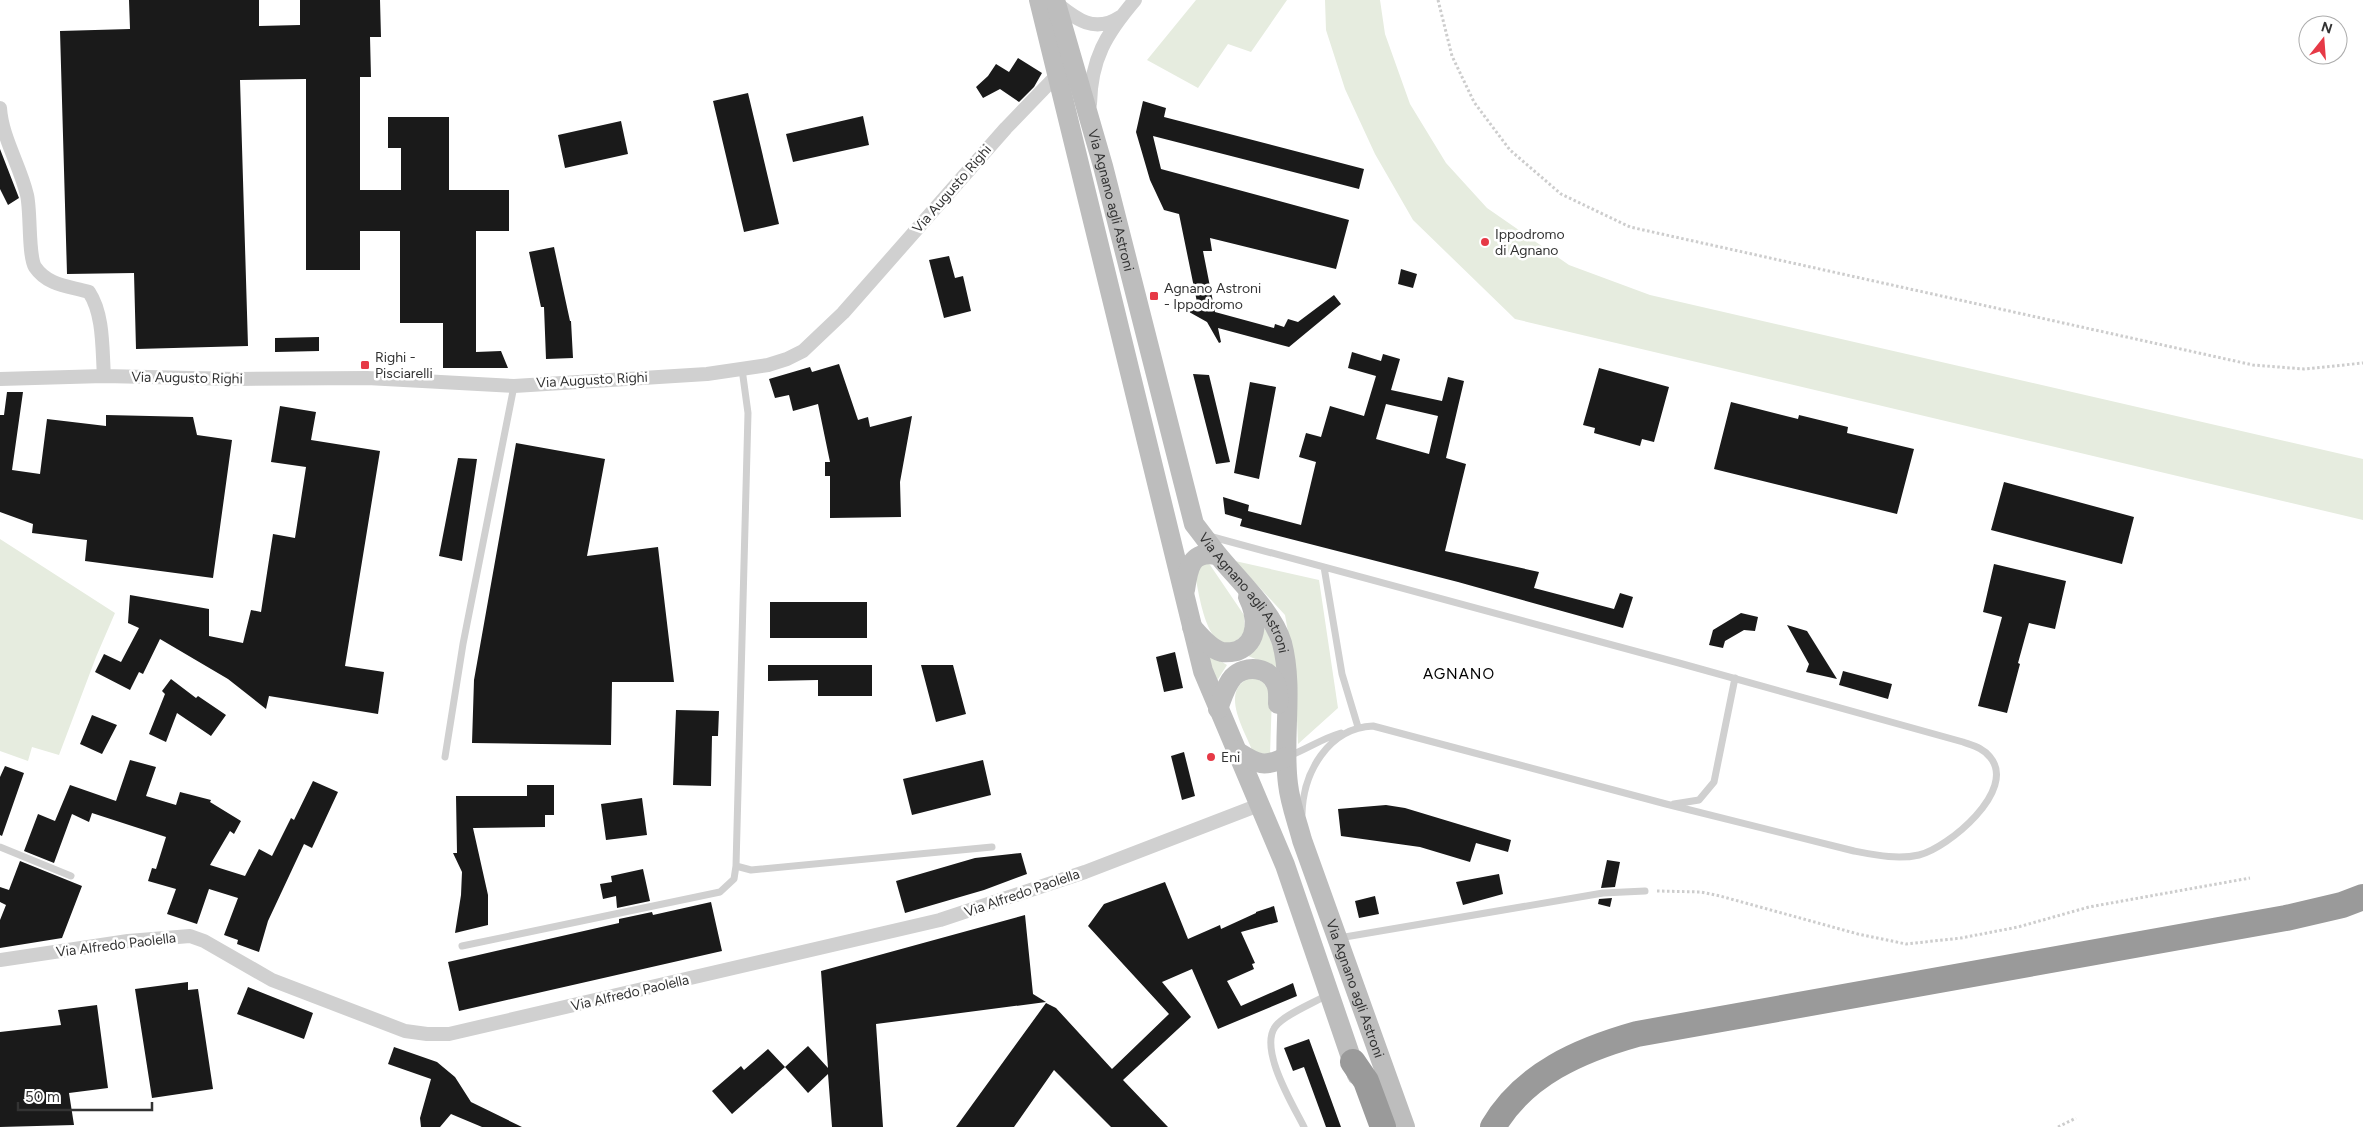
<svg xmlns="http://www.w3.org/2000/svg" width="2363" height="1127" font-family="Figtree,sans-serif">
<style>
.green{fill:#e6ecdf}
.building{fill:#1a1a1a;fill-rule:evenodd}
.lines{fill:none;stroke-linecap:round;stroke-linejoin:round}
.path{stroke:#cdcdcd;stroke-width:3;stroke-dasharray:2.5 2.5;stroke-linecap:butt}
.lane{stroke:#d0d0d0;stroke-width:7}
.street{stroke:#d0d0d0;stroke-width:14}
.secondary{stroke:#bdbdbd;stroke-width:20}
.highway{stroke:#9a9a9a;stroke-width:26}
.poi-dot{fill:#e63946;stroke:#fff;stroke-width:2}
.labels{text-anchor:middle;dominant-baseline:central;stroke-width:5;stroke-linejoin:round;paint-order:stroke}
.street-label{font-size:14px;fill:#333;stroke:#fff}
.poi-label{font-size:14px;fill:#333;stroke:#fff;text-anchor:start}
.neighbourhood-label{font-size:15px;letter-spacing:1px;fill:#000;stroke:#fff}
</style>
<rect width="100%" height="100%" fill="#fff"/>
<path class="green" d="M1196 0H1287L1251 52 1228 44 1198 88 1147 60Z
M1325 0H1380L1385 34 1410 104 1446 163 1487 208 1569 265 1650 295 2363 459V520L1515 319 1413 220 1375 154 1345 89 1326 30Z
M0 539 115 613 96 657 59 755 32 747 28 761 0 751Z
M1206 559 1244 615 1245 632C1242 635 1238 640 1234 642 1206 654 1199 592 1195 575Z
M1235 561 1319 580 1338 708 1298 744 1295 671 1285 615Z
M1262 625 1274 643 1279 677 1271 665 1248 656Z
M1207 653 1227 665 1215 684Z
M1252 677 1263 682 1272 695 1270 755 1253 752C1244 729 1218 689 1252 677Z"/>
<path class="building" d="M129 0H259V26L300 25V0H380L381 37H370L371 77H360V190H401V148H388V117H449V190H509V231H476V352L501 351 508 368H443V323H400V231H360V270H306V79L240 80 248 346 136 349 134 273 67 274 60 31 130 29Z
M1018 58 1042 73 1034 87 1019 102 1000 89 983 98 976 87 988 76 996 64 1009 72Z
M748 93 779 224 744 232 713 101Z
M1143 101 1166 108 1164 117 1364 169 1359 189 1153 136 1161 169 1349 220 1336 269 1210 238 1212 251H1203L1215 312 1274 328 1275 324 1284 327 1288 319 1298 322 1334 295 1341 304 1289 347 1218 328 1221 342 1219 343 1207 322 1182 308 1184 303 1198 307 1179 214 1164 210 1150 180 1136 132Z
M863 116 869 145 793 162 786 134Z
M621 121 628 154 565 168 558 135Z
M0 149 19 198 8 205 0 189Z
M554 247 570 321H571L573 358 546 359 544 307H541L529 252Z
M949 256 955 278 963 276 971 311 944 318 929 260Z
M1401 269 1417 274 1413 288 1398 284Z
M319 337V351L275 352V338Z
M1352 352 1381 361 1383 354 1400 359 1391 390 1442 401 1448 377 1464 381 1446 458 1466 464 1445 551 1539 572 1534 588 1614 609 1620 593 1633 597 1623 628 1458 582 1240 526 1242 519 1225 514 1223 497 1249 505 1248 511 1301 525 1316 462 1299 457 1306 433 1321 437 1330 406 1364 416 1376 376 1348 368ZM1386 404 1438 416 1429 454 1376 439Z
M839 364 858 420 868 417 870 427 912 416 900 482 901 517 830 518V476H825V462H830L818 404 793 411 789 395 775 398 769 379 810 367 812 372Z
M1599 368 1669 387 1654 442 1642 439 1640 446 1594 433 1595 428 1583 425Z
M1193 374 1209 375 1230 462 1216 464Z
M1250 382 1276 387 1259 479 1234 473Z
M7 392H23L12 470 40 474 47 419 106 426V415L193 417 197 435 232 440 213 578 85 561 87 540 32 533 33 524 0 512V415H4Z
M1731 402 1798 419 1799 415 1848 427 1847 433 1914 449 1897 514 1714 469Z
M280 406 316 412 311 440 380 451 345 666 384 672 378 714 269 696 266 709 228 679 160 639 143 674 139 672 130 690 95 672 104 654 121 662 139 628 128 623 130 595 209 609V636L243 643 251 610 261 612 273 534 295 538 306 467 271 462Z
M516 443 605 459 587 556 658 547 674 682H612L611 745 472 743 474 680Z
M458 458 477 459 462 561 439 556Z
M2004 482 2134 517 2122 564 1991 530Z
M1994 564 2066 581 2055 629 2029 623 2018 663 2020 664 2007 713 1978 706 2002 617 1983 612Z
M770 602H867V638H770Z
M1741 613 1758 617 1755 631 1744 630 1725 641 1723 648 1709 645 1713 630Z
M1787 625 1807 631 1837 679 1806 672 1809 664Z
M1175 652 1183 688 1164 692 1156 657Z
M768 665H872V696H818V680L768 681Z
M921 665H953L966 714 936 722Z
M1843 671 1892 684 1888 699 1839 685Z
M171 679 196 698 198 696 226 715 211 736 177 713 166 742 149 734 165 694 162 691Z
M676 710 719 711 718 736H712L711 786 673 785Z
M92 715 117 725 102 754 80 744Z
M1184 752 1195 796 1182 800 1171 756Z
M130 760 156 767 146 796 176 805 180 792 211 800 210 802 241 821 234 834 230 831 210 865 245 876 259 849 272 856 291 818 294 820 313 781 338 792 312 848 304 844 268 921 259 952 237 944 238 940 224 935 238 898 209 889 197 924 167 914 176 889 148 881 152 868 156 869 166 837 92 813 89 822 72 814 54 863 24 851 38 814 55 821 70 785 116 801Z
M983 760 991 795 912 815 903 779Z
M5 766 24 773 2 836 0 835V777Z
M527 785H554V815H545V827L473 828 488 895V925L455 933 461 895 462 872 453 853H457L456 796H527Z
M642 798 647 835 606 840 601 804Z
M1386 805 1405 808 1511 840 1508 852 1476 843 1470 862 1420 847 1341 836 1338 809Z
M1021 853 1027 874 984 890 905 913 896 881 975 858Z
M1607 860 1620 862 1615 887 1601 888Z
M20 861 82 886 62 938 0 948V920L6 905 0 902V887L9 890Z
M643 869 650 901 617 908 616 896 603 899 600 884 612 882 611 876Z
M1499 874 1503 894 1463 905 1456 882Z
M1165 882 1188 939 1220 925 1221 929 1256 913V912L1274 906 1278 922 1241 932 1255 963 1252 964 1254 969 1227 981 1241 1006 1293 983 1297 996 1218 1029 1192 969 1162 982 1191 1017 1123 1080 1168 1127H1111L1054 1070 1014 1127H956L1046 1003 1056 1008 1112 1069 1169 1014 1088 926 1104 904Z
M1375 896 1379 914 1359 918 1355 901Z
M1612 898 1610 907 1598 904 1599 899Z
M711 902 722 951 459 1011 448 962 619 923V919L652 912 653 915Z
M1025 915 1033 994 1046 1002 876 1024 883 1127H832L828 1074 808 1093 785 1067 808 1046 828 1068 821 971Z
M188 982V990L198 989 213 1089 152 1098 135 989Z
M248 987 313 1013 304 1039 237 1014Z
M97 1005 108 1088 69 1093 74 1125 0 1127V1032L61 1025 58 1010Z
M1309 1039 1341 1127H1326L1304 1067 1293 1071 1284 1048Z
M394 1047 437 1062 455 1077 471 1102 522 1127H482L451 1114 440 1127H421L420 1118 431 1079 388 1064Z
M768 1049 785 1067 732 1114 712 1091 741 1066 744 1070Z"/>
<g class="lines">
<path class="path" d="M1438 0 1452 56 1474 102 1510 150 1561 194 1630 227 2253 365 2304 369 2363 363
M1657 891 1701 892 1720 896 1858 934 1906 944 1961 938 2018 927 2089 907 2250 878
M2058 1127 2076 1118"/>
<path class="lane" d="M1209 536 1679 663 1963 742C1974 746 1983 748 1990 757 2018 790 1948 848 1919 855 1897 860 1875 855 1854 851L1666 804 1373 726C1328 728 1303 773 1302 814
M1324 567 1342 674 1358 727
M1289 756C1307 749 1323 738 1341 733
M445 757 463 644 514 386
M1674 804 1699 800 1714 782 1735 678
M0 847 71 876
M736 866 751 870 992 847
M1339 938 1603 893 1645 891
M462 946 720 892 734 879 736 866 748 413 742 369
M1304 1127C1293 1105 1259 1050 1275 1027 1283 1015 1314 1003 1327 995"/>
<path class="street" d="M1055 2C1076 19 1094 34 1120 17
M1090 104C1091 59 1106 34 1135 0
M0 108C2 138 20 165 27 195 31 212 28 255 35 267 48 286 69 286 89 292 104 315 102 349 104 376
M0 379 104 376 237 379 367 378 514 386 707 374 768 365 787 359 803 351 843 313 1006 128 1062 70
M0 960 128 941 190 936 204 941 272 980 405 1031 427 1034H449L940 920 1085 872 1259 805"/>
<g class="secondary">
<path d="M1039 0 1203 671 1285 865 1357 1075"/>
<path id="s1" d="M1055 0 1103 166 1194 524C1202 534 1209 544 1217 554 1237 579 1273 612 1282 643 1294 689 1282 738 1288 784 1290 803 1297 821 1302 840L1405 1127"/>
<path d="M1185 590C1188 568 1191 550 1217 555"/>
<path d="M1192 627C1200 636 1210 649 1222 652 1227 653 1232 652 1237 651 1260 642 1257 615 1248 597"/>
<path d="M1218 709C1222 699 1225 686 1233 677 1245 665 1269 666 1276 684 1279 690 1278 697 1278 704"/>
<path d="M1235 750C1256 763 1262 769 1286 757"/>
</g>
<path class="highway" d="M1353 1062 1366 1081 1383 1127
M1493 1127C1524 1074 1580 1050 1637 1034L2286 918 2342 905 2363 897"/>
</g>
<g class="poi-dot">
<circle cx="1485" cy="242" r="5"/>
<rect x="1149" y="291" width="10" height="10" rx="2.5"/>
<rect x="360" y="360" width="10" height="10" rx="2.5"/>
<circle cx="1211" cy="757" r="5"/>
</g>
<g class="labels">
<g class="street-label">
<text transform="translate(952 189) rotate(-49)">Via Augusto Righi</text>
<text stroke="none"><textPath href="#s1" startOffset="208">Via Agnano agli Astroni</textPath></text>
<text transform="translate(187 378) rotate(1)">Via Augusto Righi</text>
<text transform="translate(592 380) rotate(-3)">Via Augusto Righi</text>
<text stroke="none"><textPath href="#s1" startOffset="628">Via Agnano agli Astroni</textPath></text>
<text transform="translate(1022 893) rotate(-19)">Via Alfredo Paolella</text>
<text transform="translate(116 945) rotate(-7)">Via Alfredo Paolella</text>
<text stroke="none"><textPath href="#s1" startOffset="1048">Via Agnano agli Astroni</textPath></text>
<text transform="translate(630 993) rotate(-13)">Via Alfredo Paolella</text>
</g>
<g class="poi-label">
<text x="1495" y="234">Ippodromo<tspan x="1495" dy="16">di Agnano</tspan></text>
<text x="1164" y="288">Agnano Astroni<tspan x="1164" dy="16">- Ippodromo</tspan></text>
<text x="375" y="357">Righi -<tspan x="375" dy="16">Pisciarelli</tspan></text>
<text x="1221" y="757">Eni</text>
</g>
<g class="neighbourhood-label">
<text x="1459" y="674">AGNANO</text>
</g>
</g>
<g transform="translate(2323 40) rotate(17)"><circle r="24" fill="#ffffff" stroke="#adadad"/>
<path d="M0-4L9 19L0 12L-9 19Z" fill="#e63946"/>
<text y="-8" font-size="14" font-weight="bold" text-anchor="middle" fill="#333333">N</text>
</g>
<path d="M18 1102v8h134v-8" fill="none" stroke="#333333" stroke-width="2.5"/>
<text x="25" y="1102" font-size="15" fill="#333333" stroke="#ffffff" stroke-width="4" paint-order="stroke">50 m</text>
</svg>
